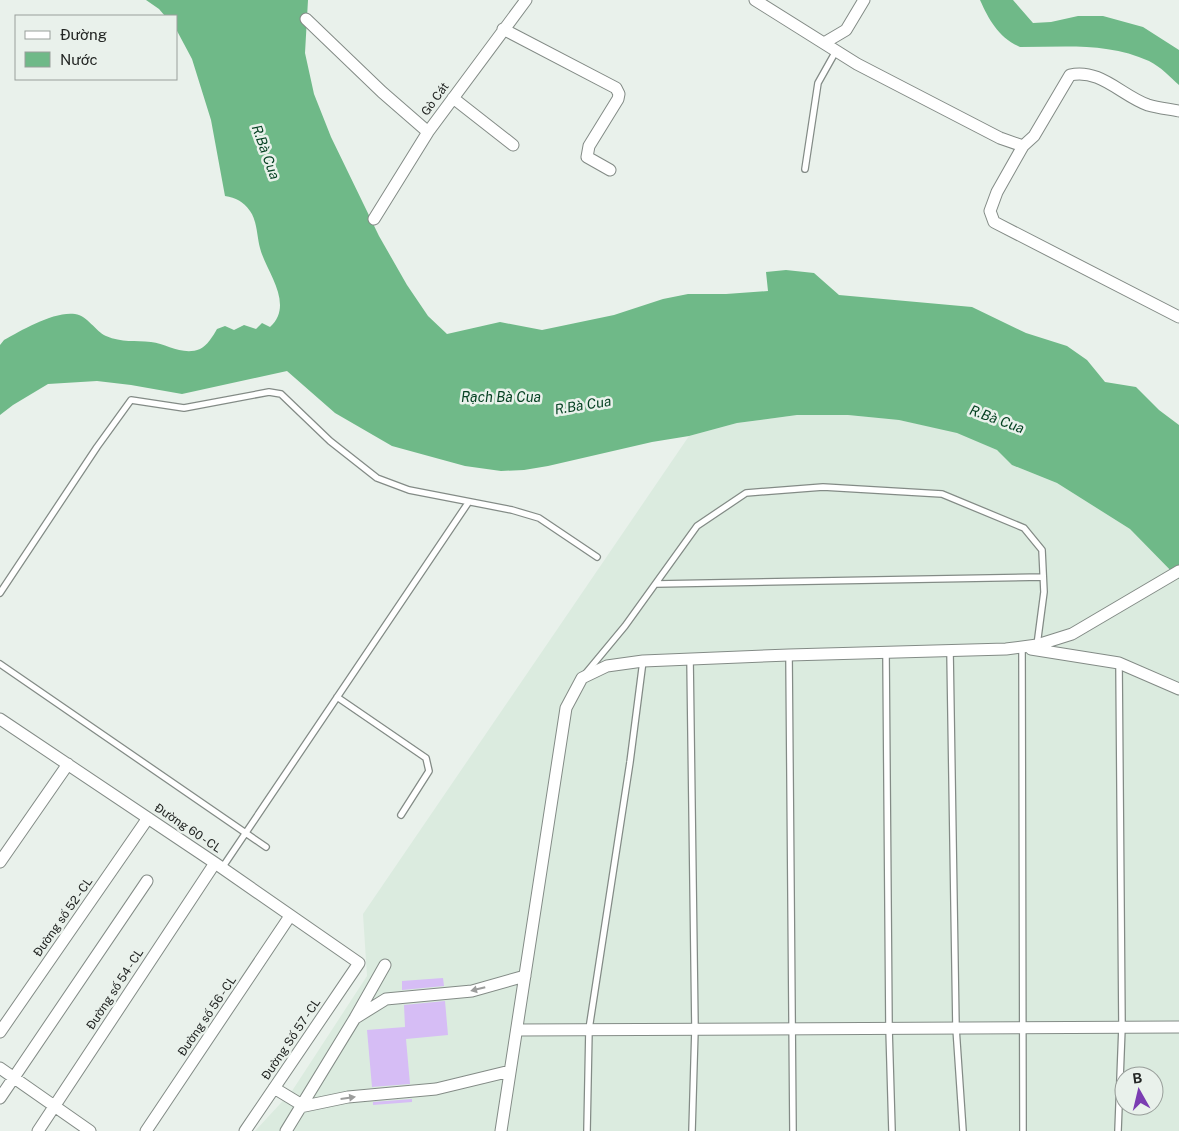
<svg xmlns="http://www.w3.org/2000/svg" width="1179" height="1131" font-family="'Public Sans',sans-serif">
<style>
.built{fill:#dbebdf;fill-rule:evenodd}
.water{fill:#6fb988}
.building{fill:#d6bdf5}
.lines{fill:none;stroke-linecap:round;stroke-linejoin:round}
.lane-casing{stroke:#838b86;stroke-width:8}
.street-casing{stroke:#838b86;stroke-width:13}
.lane{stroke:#fff;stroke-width:5.5}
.street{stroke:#fff;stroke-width:11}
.oneway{fill:#9c9d9c}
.labels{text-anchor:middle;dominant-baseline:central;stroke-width:5;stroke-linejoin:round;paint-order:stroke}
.street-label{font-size:12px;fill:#222523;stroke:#e9f1eb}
.water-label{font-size:14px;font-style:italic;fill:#064223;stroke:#e9f1eb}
</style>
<rect width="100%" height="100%" fill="#e9f1eb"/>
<path class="built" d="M797 415H848L899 420 957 432 997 450 1012 465 1057 483 1130 529 1179 579V1131H255L292 1091 367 976 363 914 689 436 737 423ZM1124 1076H1154V1106H1124Z"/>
<path class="water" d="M146 0H308L305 53 314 94 331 137 379 236 407 285 428 316 447 334 500 322 542 330 614 315 663 299 688 294H726L768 291 766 272 786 270 814 273 839 295 972 307 1026 333 1067 346 1087 360 1105 382 1136 387 1159 410 1179 425V579L1130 529 1057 483 1012 465 997 450 957 433 899 420 848 415H797L737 423 689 436 652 442 548 466 524 470 501 471 465 466 392 446 335 413 287 371 182 394 131 385 97 381 48 384 13 405 0 415V345L4 340C22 330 54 311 75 314 88 316 95 331 106 336 122 343 135 340 151 342 167 344 183 356 200 349 207 346 213 336 217 329L225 326 234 330 244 325 256 329 262 323 270 327C295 304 266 272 260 248 257 237 257 220 250 211 243 201 236 198 225 196L211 120 192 59 176 29V16H165L159 9Z
M980 0H1013L1033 23 1051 22 1078 16H1103L1143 27 1179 50V85C1170 77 1161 67 1149 61 1108 42 1064 47 1020 47 999 38 989 20 980 0Z"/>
<path class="building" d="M443 978 444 986 402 990V981Z
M445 1001 448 1035 406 1039 410 1084 372 1087 367 1030 405 1027 404 1005Z
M412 1099V1102L373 1105V1102Z"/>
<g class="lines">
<g class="lane-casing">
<path id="lane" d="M805 169 818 83 836 51
M656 584 1043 577
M0 593 97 447 131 400 184 408 269 392 281 394 330 441 377 478 409 490 512 510 539 518 597 557
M1022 647 1023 1131
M950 651 956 1028 963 1131
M886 653 889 1028 892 1131
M789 655 793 1131
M690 658 695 1029 692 1131
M0 664 266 847
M586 673 625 626 697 526 746 493 823 487 942 494 1024 528 1042 550 1044 592 1037 645
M337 697 426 758 429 771 401 815
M222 868 468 503
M587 1131 589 1029 630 762 643 661
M1118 1131 1122 1027 1119 663"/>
</g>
<g class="street-casing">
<path id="street" d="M755 0 857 64 1000 138 1023 146 1034 136 1070 75C1100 68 1122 96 1148 105 1158 108 1169 109 1179 111
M306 19 382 92 428 132
M503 29 616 88 619 94 618 99 589 146 587 157 610 170
M824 43 846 30 864 0
M453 98 513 145
M1023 146 997 192 990 211 994 222 1179 317
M374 219 428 132 526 0
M1031 649 1119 663 1179 689
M0 719 215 863 359 963 245 1131
M0 862 68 764
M357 1017 386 999 472 991 525 976
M517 1030 1179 1027
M0 1032 148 818
M0 1068 90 1131
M274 1088 302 1105
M0 1098 147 881
M300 1107 348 1097 436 1089 510 1071
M38 1131 215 863
M146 1131 290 916
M286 1131 355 1018 385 965
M501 1131 566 708 582 678 607 666 643 661 789 655 1006 649 1037 645 1072 634 1179 571"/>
</g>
<use href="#lane" class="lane"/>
<use href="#street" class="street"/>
</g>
<defs><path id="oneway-solid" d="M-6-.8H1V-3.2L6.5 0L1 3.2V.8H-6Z" transform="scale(1.25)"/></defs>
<g class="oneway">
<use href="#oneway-solid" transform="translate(478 989) rotate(166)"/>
<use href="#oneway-solid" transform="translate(348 1098) rotate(-8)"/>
</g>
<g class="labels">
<g class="street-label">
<text transform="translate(435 99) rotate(-54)">Gò Cát</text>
<text transform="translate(188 828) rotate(34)">Đường 60 - CL</text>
<text transform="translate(63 917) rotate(-55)">Đường số 52 - CL</text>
<text transform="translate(115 989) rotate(-57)">Đường số 54 - CL</text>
<text transform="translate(207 1016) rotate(-56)">Đường số 56 - CL</text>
<text transform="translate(291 1039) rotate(-56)">Đường Số 57 - CL</text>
</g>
<g class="water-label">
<text transform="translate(266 152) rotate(70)">R.Bà Cua</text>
<text x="501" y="397">Rạch Bà Cua</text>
<text transform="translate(583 405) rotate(-9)">R.Bà Cua</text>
<text transform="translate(997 419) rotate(20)">R.Bà Cua</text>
</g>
</g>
<rect x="15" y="15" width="162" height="65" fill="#e9f1eb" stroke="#999f9b"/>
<rect x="25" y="31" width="25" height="8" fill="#ffffff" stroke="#999f9b"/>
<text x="60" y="40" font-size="15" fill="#222523">Đường</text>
<rect x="25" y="52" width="25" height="15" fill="#6fb988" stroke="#999f9b"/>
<text x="60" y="65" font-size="15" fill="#222523">Nước</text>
<g transform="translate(1139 1091) rotate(352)"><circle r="24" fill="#e9f1eb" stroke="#999f9b"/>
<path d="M0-4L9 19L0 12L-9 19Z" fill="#7b3db2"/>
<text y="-8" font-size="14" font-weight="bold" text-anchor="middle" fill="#222523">B</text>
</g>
</svg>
